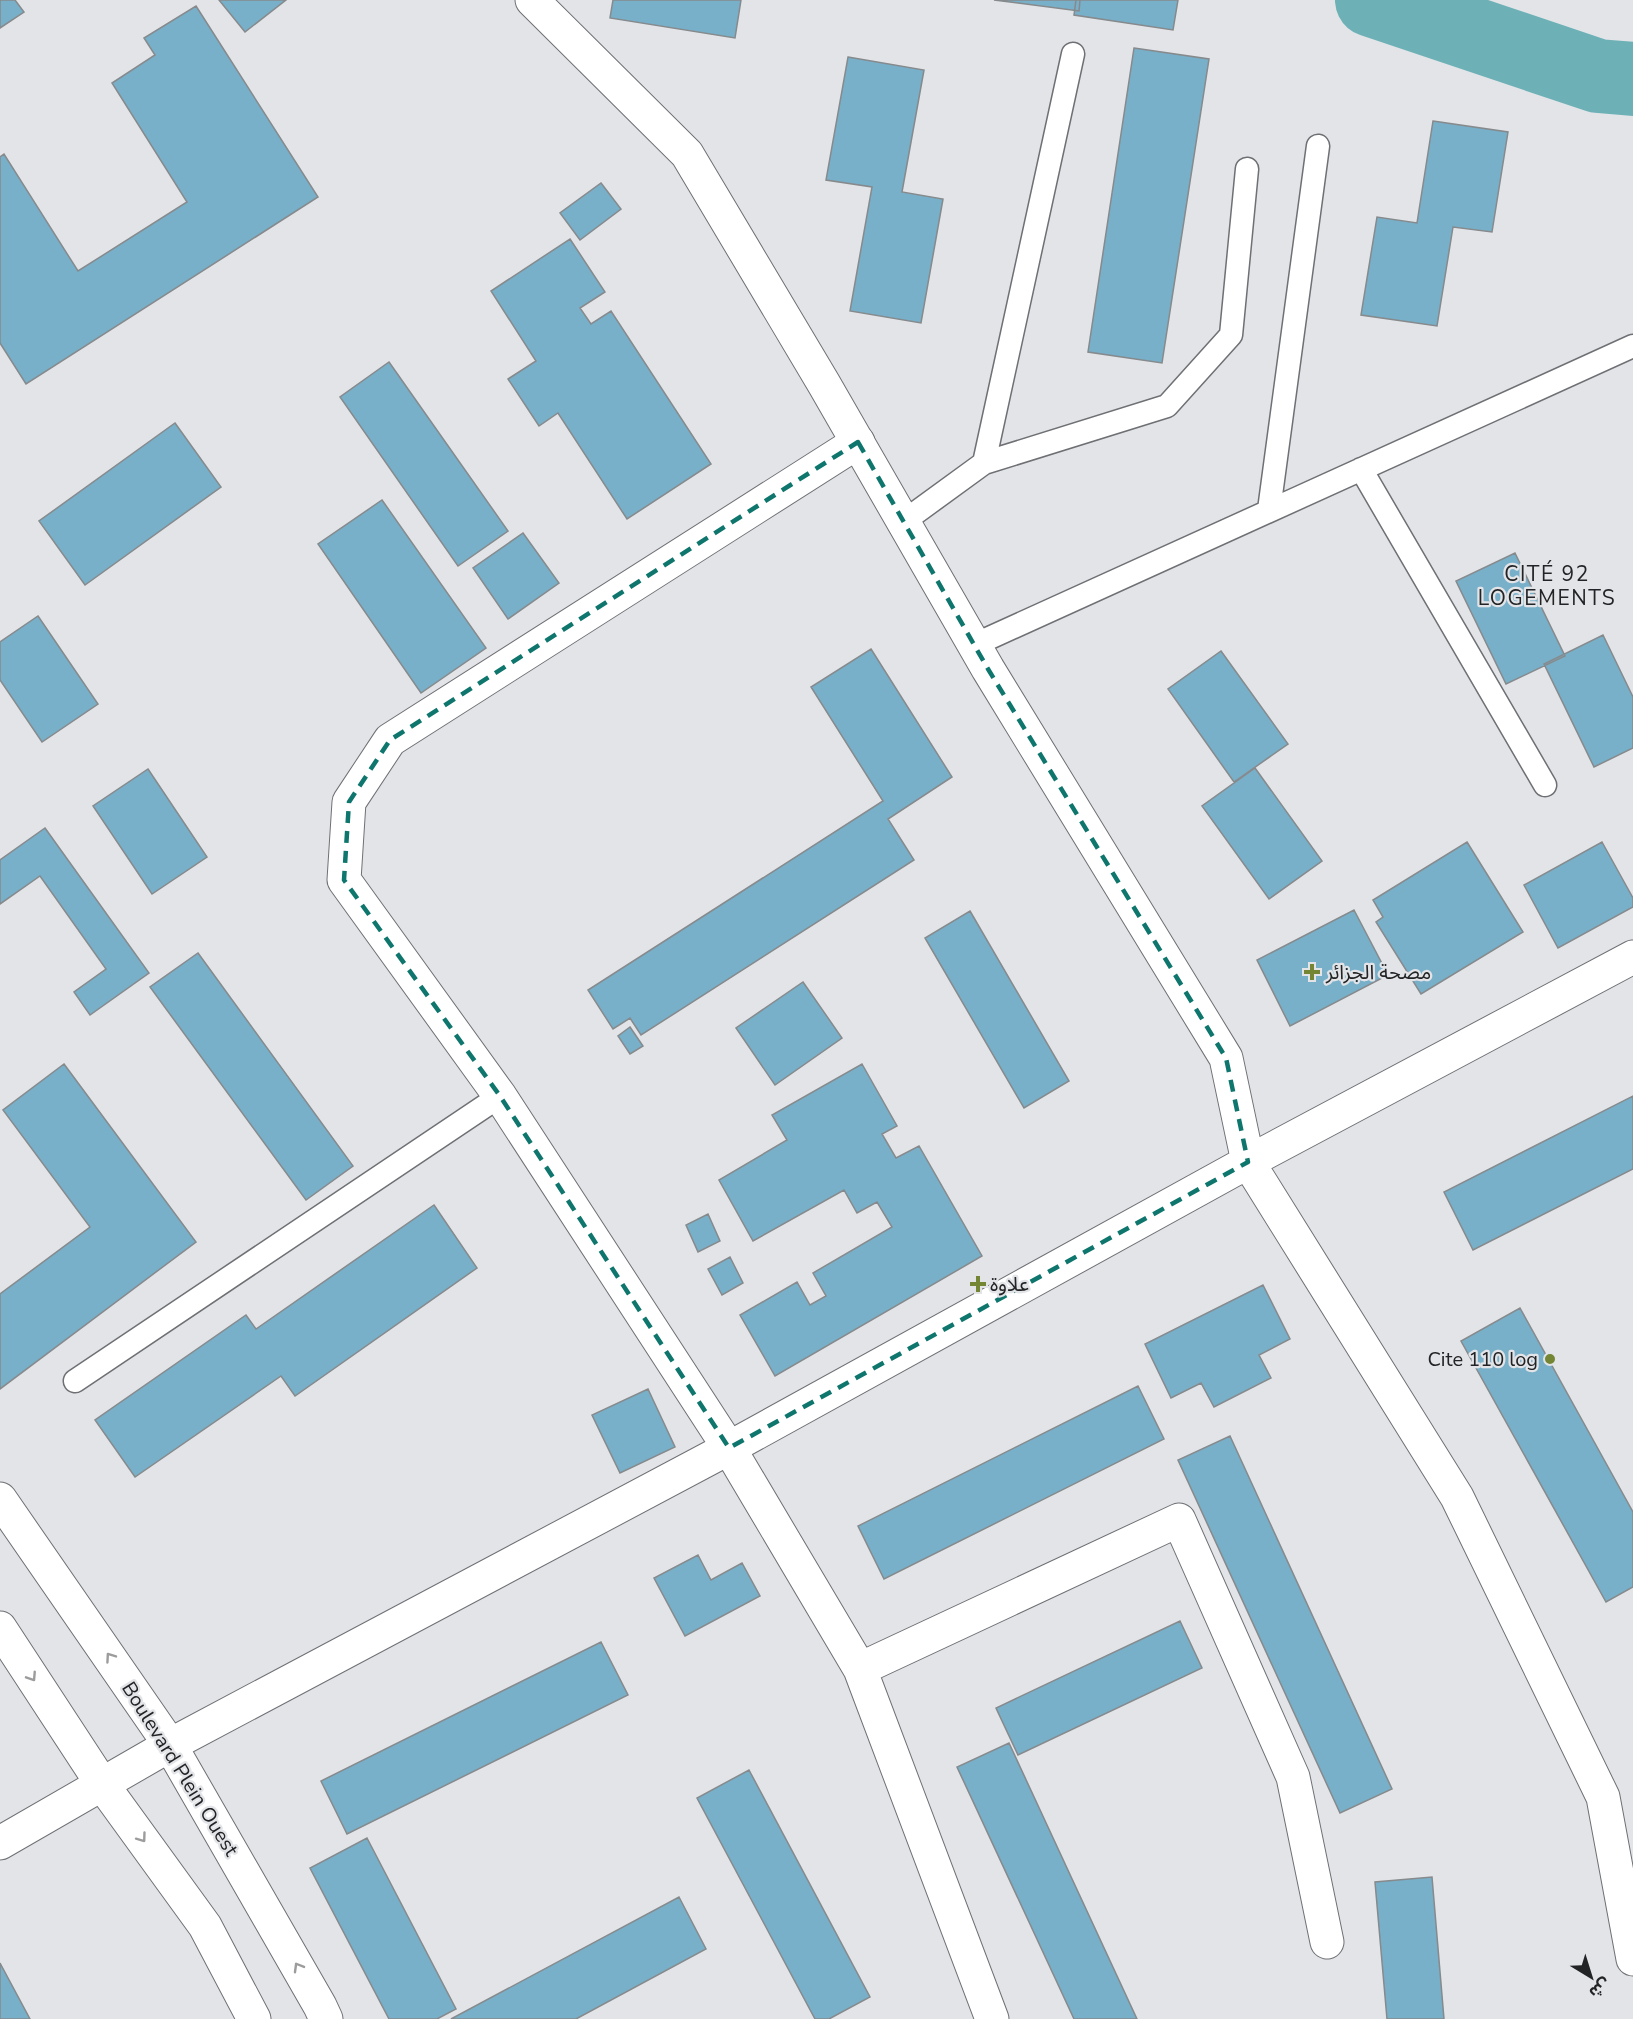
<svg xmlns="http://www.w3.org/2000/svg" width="1633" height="2019" font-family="'Nunito Sans','Noto Sans Arabic',sans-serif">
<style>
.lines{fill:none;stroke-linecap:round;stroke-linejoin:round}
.river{stroke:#6db1b6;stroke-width:74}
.building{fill:#78afc9;stroke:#868a8c;stroke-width:1.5}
.service-casing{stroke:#6e7074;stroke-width:25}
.minor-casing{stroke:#6e7074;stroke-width:35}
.tertiary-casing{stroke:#6e7074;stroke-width:35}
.secondary-casing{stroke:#6e7074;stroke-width:35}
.service{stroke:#fff;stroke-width:22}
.minor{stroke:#fff;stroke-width:33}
.tertiary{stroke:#fff;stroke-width:33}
.secondary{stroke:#fff;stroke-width:33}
.oneway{stroke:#9c9c9c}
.marked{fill:none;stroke:#0f766e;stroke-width:4.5;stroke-dasharray:12 8;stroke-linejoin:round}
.poi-dot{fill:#748534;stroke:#e2e4e8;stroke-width:2}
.labels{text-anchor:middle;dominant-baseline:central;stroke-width:4.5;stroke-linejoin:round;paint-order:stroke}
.poi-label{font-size:20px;fill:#222324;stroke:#e2e4e8;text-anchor:start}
.street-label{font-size:20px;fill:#222324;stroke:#e2e4e8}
.neighbourhood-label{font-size:21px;letter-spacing:1.5px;fill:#222324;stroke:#e2e4e8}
</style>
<rect width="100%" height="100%" fill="#e2e4e8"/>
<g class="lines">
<path class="river" d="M1372 0 1598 76 1633 79"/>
</g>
<path class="building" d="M0 0H15L24 12 0 28Z
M219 0H286L245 32Z
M613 0H741L735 38 610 18Z
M994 0H1080L1079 11Z
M1076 0H1178L1173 30 1074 15Z
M196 6 318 197 26 384 0 343V157L4 154 78 271 187 202 112 83 155 55 144 38Z
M1134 48 1209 59 1162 363 1088 352Z
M848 57 924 70 902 192 943 199 921 323 850 311 872 187 826 180Z
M1433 121 1508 132 1492 232 1453 227 1437 326 1361 315 1377 217 1417 223Z
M601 183 621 209 580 240 560 213Z
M570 239 605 292 580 308 591 324 611 311 711 464 627 519 558 413 539 426 508 379 536 361 491 291Z
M389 362 508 531 458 566 340 397Z
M175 423 221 487 85 585 39 521Z
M382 500 486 648 421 693 318 544Z
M523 533 559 583 508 619 473 568Z
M1515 553 1565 656 1506 684 1456 581Z
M38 616 98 704 42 742 0 680V642Z
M1603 635 1633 697V748L1594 767 1544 664Z
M871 649 952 777 888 819 914 860 641 1035 630 1018 613 1029 588 990 883 801 811 687Z
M1221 651 1288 744 1234 782 1168 689Z
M1255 768 1322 861 1269 899 1202 806Z
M148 769 207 857 152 894 93 806Z
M45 828 149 973 90 1015 74 992 106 969 40 876 0 904V860Z
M1467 842 1523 932 1421 994 1376 922 1383 917 1373 900Z
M1602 842 1633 898V907L1558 948 1524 885Z
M1354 910 1388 975 1290 1026 1257 960Z
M970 911 1069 1081 1024 1108 925 938Z
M198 953 353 1166 306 1200 150 987Z
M803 982 842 1038 775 1085 736 1028Z
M630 1027 643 1046 630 1054 618 1036Z
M64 1064 196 1242 0 1389V1294L90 1227 3 1110Z
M862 1064 897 1126 882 1134 896 1158 919 1146 982 1256 775 1376 740 1315 797 1282 810 1305 826 1296 813 1273 892 1227 877 1202 857 1213 844 1190 753 1241 719 1180 787 1140 772 1115Z
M1633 1096V1169L1473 1250 1444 1192Z
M434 1205 477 1268 295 1396 281 1376 135 1477 95 1420 246 1315 256 1329Z
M708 1214 720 1241 698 1252 686 1225Z
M730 1257 743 1283 722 1295 708 1269Z
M1263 1285 1290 1339 1259 1355 1271 1378 1214 1407 1201 1383 1171 1398 1145 1344Z
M1520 1308 1633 1512V1587L1606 1602 1461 1341Z
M1138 1386 1164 1439 884 1579 858 1526Z
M648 1389 675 1447 620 1473 592 1415Z
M1230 1436 1392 1789 1340 1813 1178 1460Z
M698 1555 711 1580 742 1563 760 1596 685 1636 654 1578Z
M1180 1621 1202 1668 1018 1755 996 1708Z
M601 1642 628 1695 347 1834 321 1781Z
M1009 1743 1137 2019H1074L957 1767Z
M749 1770 870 1997 829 2019H815L697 1798Z
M367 1838 456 2009 437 2019H389L310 1868Z
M1432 1877 1444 2019H1387L1375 1882Z
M679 1897 706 1949 576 2019H451Z
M0 1963 30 2019H0Z"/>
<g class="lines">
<g class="service-casing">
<path id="service" d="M984 463 1167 406 1231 335 1247 169
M1361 469 1545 785
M1269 510 1318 146
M903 522 984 463 1073 54
M974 645 1633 346
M75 1381 500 1096"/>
</g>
<g class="minor-casing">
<path id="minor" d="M858 442 390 740 349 802 344 880 500 1096 729 1448 860 1669 992 2019
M860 1669 1179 1520 1293 1777 1327 1942"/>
</g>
<g class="tertiary-casing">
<path id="tertiary" d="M532 0 687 154 824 384 988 669 1226 1058 1248 1162 1457 1497 1603 1797 1633 1959
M0 1843 170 1745 729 1448 1248 1162 1633 957"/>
</g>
<g class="secondary-casing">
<path id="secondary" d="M0 1499 170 1745 320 2006 326 2019
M0 1628 102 1784 205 1926 254 2019"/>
</g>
<use href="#service" class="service"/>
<use href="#minor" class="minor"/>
<use href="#tertiary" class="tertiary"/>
<use href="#secondary" class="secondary"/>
</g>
<defs><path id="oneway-chevron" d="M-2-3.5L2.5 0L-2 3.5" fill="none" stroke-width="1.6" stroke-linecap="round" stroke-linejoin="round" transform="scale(1.5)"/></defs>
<g class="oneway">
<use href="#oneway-chevron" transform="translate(110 1657) rotate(-125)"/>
<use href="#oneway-chevron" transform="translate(32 1677) rotate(57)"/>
<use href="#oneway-chevron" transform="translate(142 1838) rotate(54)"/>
<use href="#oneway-chevron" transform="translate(298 1967) rotate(-120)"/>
</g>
<path class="marked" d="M858 442 988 669 1226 1058 1248 1162 729 1448 500 1096 344 880 349 802 390 740Z"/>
<g class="poi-dot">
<path d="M1309 963h6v6h6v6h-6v6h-6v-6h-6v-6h6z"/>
<path d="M975 1275h6v6h6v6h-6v6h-6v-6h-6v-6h6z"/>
<circle cx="1550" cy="1359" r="6"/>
</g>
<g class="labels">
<g class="poi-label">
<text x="1326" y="972">مصحة الجزائر</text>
<text x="990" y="1284">علاوة</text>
<text x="1538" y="1359" text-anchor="end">Cite 110 log</text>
</g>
<g class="street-label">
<text transform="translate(180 1769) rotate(58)">Boulevard Plein Ouest</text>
</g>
<g class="neighbourhood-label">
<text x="1547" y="574">CITÉ 92<tspan x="1547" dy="24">LOGEMENTS</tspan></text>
</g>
</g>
<g transform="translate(1591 1977) rotate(142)" stroke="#e2e4e8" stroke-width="4.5" paint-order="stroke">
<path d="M0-4.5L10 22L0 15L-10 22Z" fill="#222324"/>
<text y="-9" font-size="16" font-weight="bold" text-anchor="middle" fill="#222324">ش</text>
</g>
</svg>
